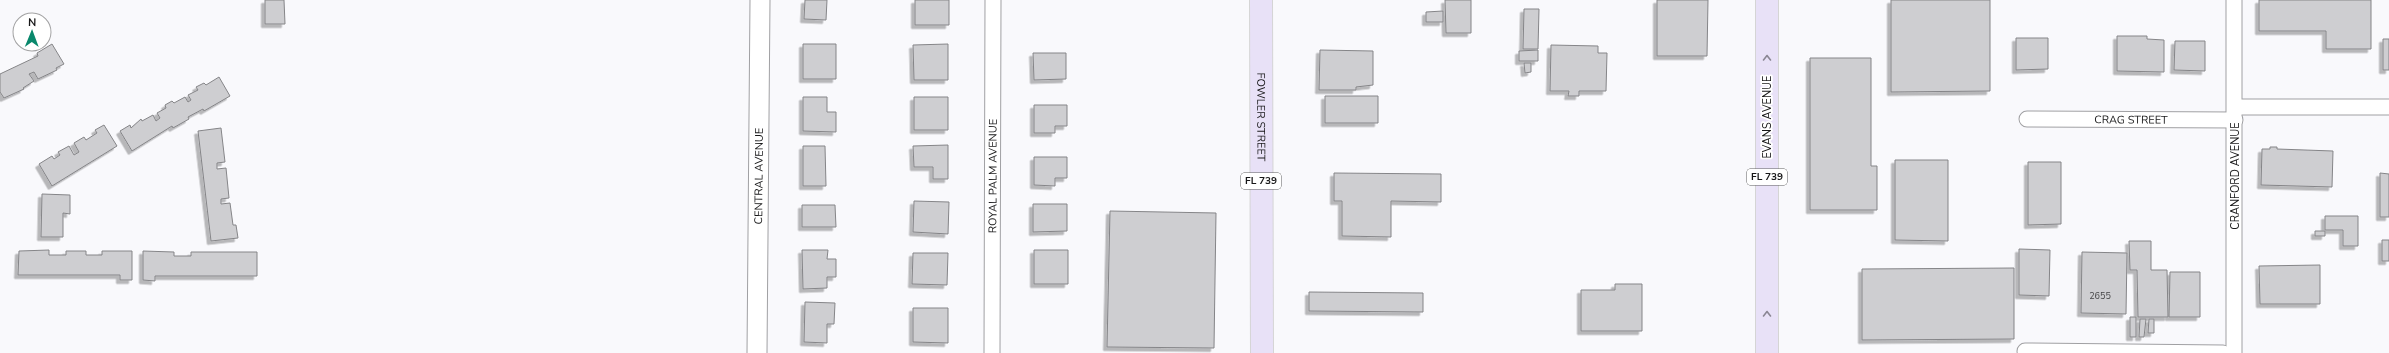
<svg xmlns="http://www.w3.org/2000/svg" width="2389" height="353" font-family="'Nunito Sans',sans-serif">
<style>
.building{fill:#ceced1;stroke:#858588;filter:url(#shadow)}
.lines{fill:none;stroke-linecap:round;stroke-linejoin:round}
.minor-casing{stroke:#a0a0a3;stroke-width:17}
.tertiary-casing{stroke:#a0a0a3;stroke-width:21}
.primary-casing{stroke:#d5d5d5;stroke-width:24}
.minor{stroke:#fff;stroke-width:15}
.tertiary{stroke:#fff;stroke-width:19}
.primary{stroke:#e8e1f7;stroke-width:22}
.oneway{stroke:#8a8693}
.labels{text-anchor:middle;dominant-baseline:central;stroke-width:3.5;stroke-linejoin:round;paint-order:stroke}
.number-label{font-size:9px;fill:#454546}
.shield{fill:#fff;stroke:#5d5d5d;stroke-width:1}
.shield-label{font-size:10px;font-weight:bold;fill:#171718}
.street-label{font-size:11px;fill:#171718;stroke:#fff}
</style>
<defs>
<filter id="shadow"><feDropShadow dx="-3.5" dy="3.5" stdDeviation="0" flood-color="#0004"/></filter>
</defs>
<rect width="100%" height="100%" fill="#f9f9fc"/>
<path class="building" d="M265 0H284L285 24H265Z
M805 0H827L826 20 804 19Z
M915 0H949V25H915Z
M1445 0H1471V33H1446Z
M1657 0H1708L1707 56H1657Z
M1891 0H1990V91L1891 92Z
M2259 0H2371V49H2326V31H2259Z
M1524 9H1539L1538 49H1523Z
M1443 11V22H1426V12Z
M2117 36H2147V39L2164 40V72L2117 71Z
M2016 38H2048V69L2016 70Z
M2383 39H2389V70H2383Z
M2175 41H2205V71L2174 70Z
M52 44 64 64 56 68 57 70 38 79 34 72 29 74 34 81 23 88 24 89 4 98 0 92V74L38 56 37 53Z
M803 44H836V79H803Z
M948 44V80H914L913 45Z
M1551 45 1598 46V53H1607L1606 91H1579V96H1568L1569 91H1550Z
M1320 50 1373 51V85L1356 87V90H1319Z
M1538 50V61H1519V51Z
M1033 53H1066V79L1034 80Z
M1810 58H1871V166H1877V210H1810Z
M1524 63H1531V72L1525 73Z
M219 77 230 96 204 111 203 109 188 117 189 119 173 128 172 126 132 151 120 131 130 125 131 128 141 119 142 121 153 115 156 121 160 118 157 113 166 108 165 105 172 101 174 103 185 97 188 102 191 100 188 95 198 90 196 87 204 83 206 85Z
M1325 96H1378V123H1325Z
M803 97H827V112H836V132L803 131Z
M914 97H948V130H914Z
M1034 105H1067V126H1055V133H1034Z
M104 125 117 146 52 186 39 164 52 156 54 159 60 155 58 152 69 146 74 155 79 152 74 143 84 137 86 140 97 133 95 130Z
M221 128 225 162 217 163V169L226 168 229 198 221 199V204L230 203 233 225H236L238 238 211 241 198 131Z
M948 145V179H933V167H914L913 146Z
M803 146H825L826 186H803Z
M2270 147H2277V149L2333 151 2332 187 2261 185 2262 149H2270Z
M1034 157H1067V178H1055V186L1034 185Z
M1895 160H1948V241L1895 240Z
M2028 162H2061V224L2028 225Z
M1334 173 1441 174V202L1391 201V237L1342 236V201H1334Z
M2380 173 2389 174V217H2380Z
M42 194 70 195V214L63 213V237H41Z
M914 201 949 202 948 234 913 232Z
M1033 204H1067V231L1033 232Z
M802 205H835L836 227H802Z
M1110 211 1216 213 1214 348 1107 347Z
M2325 216H2358V246H2343V230H2325Z
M2315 231H2325V236H2315Z
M2382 240H2389V261H2382Z
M2129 241H2151V270H2167L2168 317H2138L2137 270H2130Z
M2019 249 2050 250 2049 296 2019 295Z
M49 250V255H66V251H86V255H102V251H132V280H120V275H18L19 251Z
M802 250H828L827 259H836V277H827V288L803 289Z
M1034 250H1068V284H1034Z
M143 251 174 252V256H191V252H257V276H155V281L143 280Z
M2082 252 2127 253 2126 314 2081 313Z
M913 253H948L947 285 912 284Z
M2320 265V304H2260L2259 266Z
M2014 268V339L1862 340V269Z
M2170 272H2200V317H2169Z
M1615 284H1642V331H1581V290H1615Z
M1309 292 1423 293V312L1309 311Z
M805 302 835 303 834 324H827V343L804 342Z
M913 308H948V343L913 342Z
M2130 317H2136V337H2130Z
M2140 319H2146L2144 337H2139Z
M2149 319H2154V333H2148Z"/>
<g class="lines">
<g class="minor-casing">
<g id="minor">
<path d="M2234 0V353"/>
<path d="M2235 107H2389"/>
<path id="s1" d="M2027 119 2235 120"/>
<path d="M2025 351 2223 353"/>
<path id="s2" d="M992 353 993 0"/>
</g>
</g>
<g class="tertiary-casing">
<g id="tertiary">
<path id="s3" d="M757 353 760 0"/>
</g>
</g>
<g class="primary-casing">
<g id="primary">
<path id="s4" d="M1261 0 1262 353"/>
<path d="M1767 353V0"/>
</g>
</g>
<use href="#minor" class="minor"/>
<use href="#tertiary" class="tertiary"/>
<use href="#primary" class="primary"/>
</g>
<defs><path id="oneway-chevron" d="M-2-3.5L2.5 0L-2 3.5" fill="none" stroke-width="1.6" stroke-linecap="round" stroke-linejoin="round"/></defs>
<g class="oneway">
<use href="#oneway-chevron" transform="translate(1767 58) rotate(-90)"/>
<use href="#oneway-chevron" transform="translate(1767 314) rotate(-90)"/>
</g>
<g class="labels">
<g class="number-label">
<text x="2100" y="296">2655</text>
</g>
<g class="shield">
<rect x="1747" y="169" width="40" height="16" rx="3"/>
<rect x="1241" y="173" width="40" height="16" rx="3"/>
</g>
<g class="shield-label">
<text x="1767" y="177">FL 739</text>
<text x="1261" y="181">FL 739</text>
</g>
<g class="street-label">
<text stroke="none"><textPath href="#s4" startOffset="117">FOWLER STREET</textPath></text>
<text transform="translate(1767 117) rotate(-90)">EVANS AVENUE</text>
<text stroke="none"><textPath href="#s1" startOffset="104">CRAG STREET</textPath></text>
<text stroke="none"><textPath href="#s3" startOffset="177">CENTRAL AVENUE</textPath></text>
<text transform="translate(2235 176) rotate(-90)">CRANFORD AVENUE</text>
<text stroke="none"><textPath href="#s2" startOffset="177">ROYAL PALM AVENUE</textPath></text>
</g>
</g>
<g transform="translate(32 32) rotate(1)"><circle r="19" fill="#ffffff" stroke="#a2a2a3"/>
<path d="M0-3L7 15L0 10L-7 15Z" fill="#09886c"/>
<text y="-6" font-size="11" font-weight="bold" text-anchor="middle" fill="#171718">N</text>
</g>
</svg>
